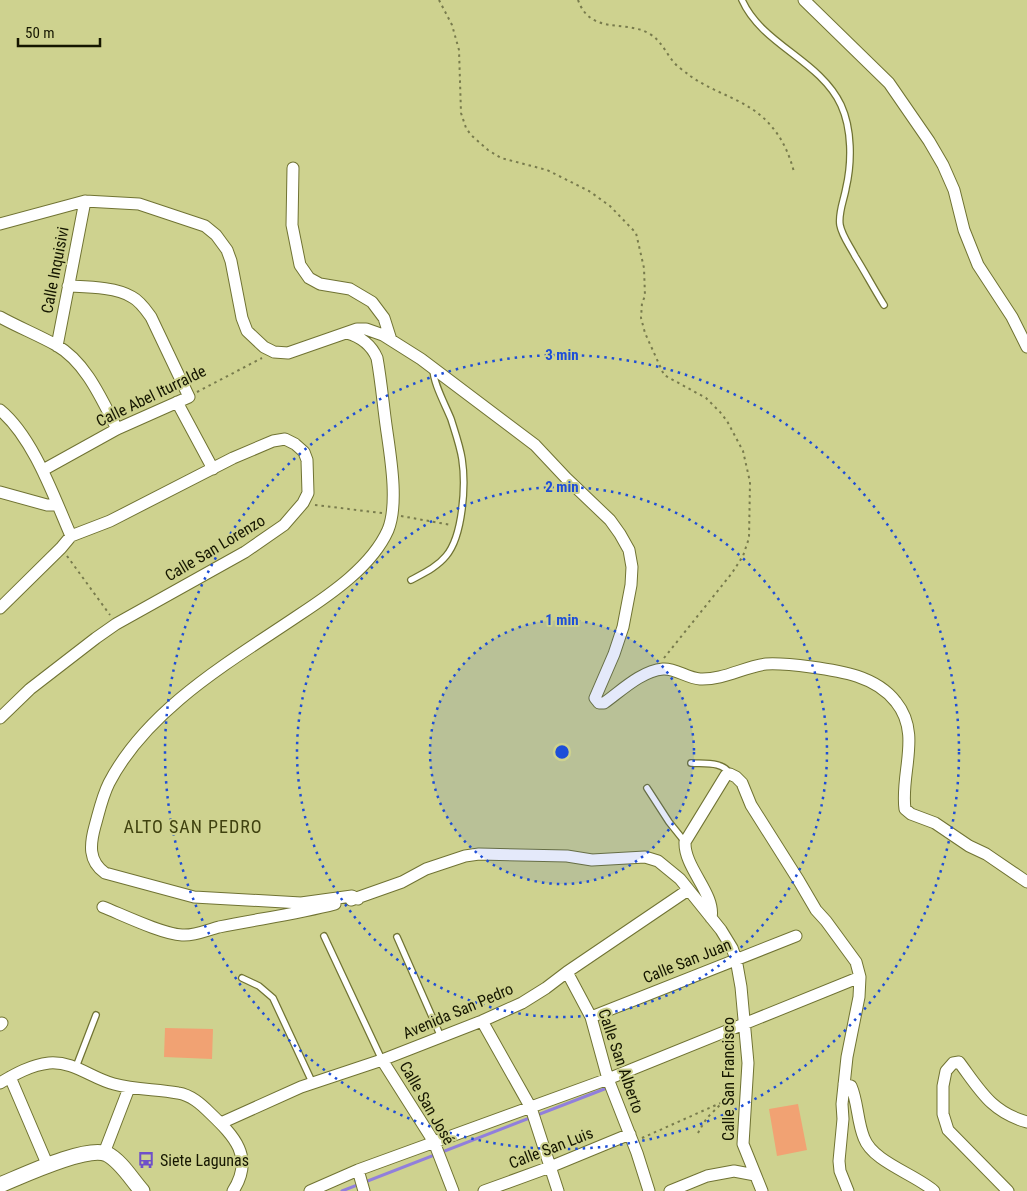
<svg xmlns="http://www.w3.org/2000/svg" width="1027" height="1191" font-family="'Roboto Condensed',sans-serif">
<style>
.pitch{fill:#f1a273}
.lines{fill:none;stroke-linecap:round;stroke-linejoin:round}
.stream{stroke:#917fdc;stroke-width:3}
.service-casing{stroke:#707333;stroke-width:8}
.minor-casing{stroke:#707333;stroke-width:13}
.secondary-casing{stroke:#707333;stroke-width:17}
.path{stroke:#787b4d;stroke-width:2;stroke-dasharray:2.5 4;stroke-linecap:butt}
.service{stroke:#fff;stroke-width:5.5}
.minor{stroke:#fff;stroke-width:11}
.secondary{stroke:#fff;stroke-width:15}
.ring{fill:none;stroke:#1d4ed8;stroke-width:2.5;stroke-dasharray:2.5 5}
.labels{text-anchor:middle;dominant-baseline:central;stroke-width:4;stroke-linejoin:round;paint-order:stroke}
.street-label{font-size:16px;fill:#151600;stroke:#ced28f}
.poi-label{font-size:16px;fill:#151600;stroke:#ced28f;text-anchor:start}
.neighbourhood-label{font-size:18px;letter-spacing:1px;fill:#404210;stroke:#ced28f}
.centre{fill:#1d4ed8;stroke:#ced28f;stroke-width:2.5}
.ring-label{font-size:15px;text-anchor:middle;font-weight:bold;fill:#1d4ed8;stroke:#ced28f;stroke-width:4;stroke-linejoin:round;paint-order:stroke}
</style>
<rect width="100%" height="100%" fill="#ced28f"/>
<path class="pitch" d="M165 1028 213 1029 212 1059 164 1057Z
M798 1104 807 1150 777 1156 769 1109Z"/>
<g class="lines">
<path class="stream" d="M342 1191 607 1088"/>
<g class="service-casing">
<path id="service" d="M742 0C762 45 820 60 841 105 852 129 852 162 846 188 844 200 838 213 840 225 842 236 850 246 855 256 865 272 874 289 884 305
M411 580C424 573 437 567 446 556 463 536 466 485 462 459 460 446 455 432 451 419 445 404 433 383 433 368
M691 763C704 764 723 761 730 774
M647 788 669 822 685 842
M324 936 382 1060
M397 937 441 1037
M242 978 259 986 273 998 313 1084
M76 1067 96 1015"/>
</g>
<g class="minor-casing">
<path id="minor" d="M804 0 889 83 929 141 943 165 954 190 964 230 978 265 1012 317 1027 347
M293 168 292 225 300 265 309 278 320 284 350 289 372 302 384 318 391 340
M0 224 85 201 139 204 205 226 216 235 227 250 231 261 242 318 247 331 264 347 274 352 288 353 357 329H366L383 335 421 359 535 445 566 478 610 520 620 534 629 550 632 567 631 585 623 627 614 654 595 698 599 703H604C621 691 641 671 663 669 675 668 687 678 700 679 724 680 743 667 766 664 781 663 796 665 811 667 841 671 876 676 896 702 922 734 900 773 905 809L911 814 935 823 969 846 986 854 1027 882
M0 317C18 327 38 335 56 345 86 362 102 400 117 429
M347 333C361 337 371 344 377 358 381 380 383 403 386 425 390 454 399 503 388 530 372 566 331 594 299 615 231 661 148 708 109 783 102 797 99 812 95 826 90 844 88 861 105 873L194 897 301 903 352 896 358 899
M57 346 85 201
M177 402 213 469
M0 410C33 437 54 497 71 536
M43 470 117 429 189 397 151 317C146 310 140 301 132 297 116 287 87 287 68 286
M0 492 47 505H57
M0 608 61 548 71 536 110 521 233 458 273 441 285 439 295 444 304 452 307 460 308 493 303 503 284 525 245 552 116 624 96 638 30 689 0 718
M351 900 402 882 426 869 465 856 479 854 567 856 592 860 645 857 658 861 680 879 721 930 732 948 736 959 741 987 748 1063 743 1144 762 1191
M103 907C123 915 162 934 182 935 195 936 207 930 219 927 258 919 297 914 335 904
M711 918C716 894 684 868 685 842L726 775 730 774 736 777 742 783 751 805 799 881 816 910 826 921 856 962 860 977 859 997 847 1057 842 1104 843 1119 839 1161 840 1171 848 1191
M567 972 591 1017 608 1079 637 1153 649 1191
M591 1017 796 936
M482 1021 531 1108 558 1191
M0 1025 2 1023
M382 1060 434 1142 453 1191
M10 1077 48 1166
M0 1083C15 1074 31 1065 49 1063 74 1061 91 1078 114 1084 135 1090 157 1089 178 1093 191 1095 201 1104 210 1113 234 1136 255 1157 233 1191
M844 1084 851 1086C858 1102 857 1121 864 1138 873 1162 915 1174 934 1191
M221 1123 301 1087 382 1060 482 1021 522 1003 546 988 567 972 688 890
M104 1153 129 1088
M358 1170 364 1191
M310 1191 358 1170 608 1079 860 977
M484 1191 550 1167 630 1134
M670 1191 707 1176 734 1171 755 1175
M1008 1191 948 1130 943 1114V1086L946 1071 953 1063 959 1062C980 1090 991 1112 1027 1122"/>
</g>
<g class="secondary-casing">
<path id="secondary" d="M0 1185C22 1176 87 1145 107 1154 121 1161 132 1180 142 1191"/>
</g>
<path class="path" d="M439 0 452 25 459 50 461 113 466 128 471 135 488 150 501 158 547 170 589 191 610 206 636 233 644 268 645 296 642 303 641 318 645 333 664 375 706 398 720 412 727 421 743 451 750 482 749 538 743 556 732 573 664 658
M578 0C591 36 625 19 650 34 661 41 665 51 672 60 676 66 684 71 689 75 705 87 723 93 740 102 770 117 786 141 794 172
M197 392 262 358
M315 505 382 513
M401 516 451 525
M67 556 110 615
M698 1133C702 1126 706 1118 712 1113 724 1100 729 1100 735 1081
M642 1138 725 1101"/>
<use href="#service" class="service"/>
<use href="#minor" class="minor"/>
<use href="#secondary" class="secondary"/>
</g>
<circle cx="562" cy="752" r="132" fill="#1d4ed8" fill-opacity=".12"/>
<g class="ring">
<circle cx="562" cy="752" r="132"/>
<circle cx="562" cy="752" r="265"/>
<circle cx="562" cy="752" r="397"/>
</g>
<defs>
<g id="bus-bare" transform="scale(1.35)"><path d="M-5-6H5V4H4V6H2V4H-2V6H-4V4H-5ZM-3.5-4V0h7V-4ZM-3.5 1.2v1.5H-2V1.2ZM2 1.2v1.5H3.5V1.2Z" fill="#6f50c9" stroke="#ced28f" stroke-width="2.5" paint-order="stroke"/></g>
</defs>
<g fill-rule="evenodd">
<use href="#bus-bare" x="146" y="1160"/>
</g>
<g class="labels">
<g class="street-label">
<text transform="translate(55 270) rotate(-79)">Calle Inquisivi</text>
<text transform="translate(151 396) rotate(-26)">Calle Abel Iturralde</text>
<text transform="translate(215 548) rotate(-31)">Calle San Lorenzo</text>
<text transform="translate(687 961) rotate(-22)">Calle San Juan</text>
<text transform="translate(458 1011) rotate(-23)">Avenida San Pedro</text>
<text transform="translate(621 1061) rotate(71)">Calle San Alberto</text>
<text transform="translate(728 1079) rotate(-90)">Calle San Francisco</text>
<text transform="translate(427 1103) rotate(60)">Calle San José</text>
<text transform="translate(551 1148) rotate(-21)">Calle San Luis</text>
</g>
<g class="poi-label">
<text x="160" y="1160">Siete Lagunas</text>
</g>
<g class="neighbourhood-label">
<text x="193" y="826">ALTO SAN PEDRO</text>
</g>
</g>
<circle cx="562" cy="752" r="8" class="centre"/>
<g class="ring-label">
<text x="562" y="360">3 min</text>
<text x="562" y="492">2 min</text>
<text x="562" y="625">1 min</text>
</g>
<path d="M18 38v8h82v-8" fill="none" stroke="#151600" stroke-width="2.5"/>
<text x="25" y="38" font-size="15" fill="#151600" stroke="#ced28f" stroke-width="4" paint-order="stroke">50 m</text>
</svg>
